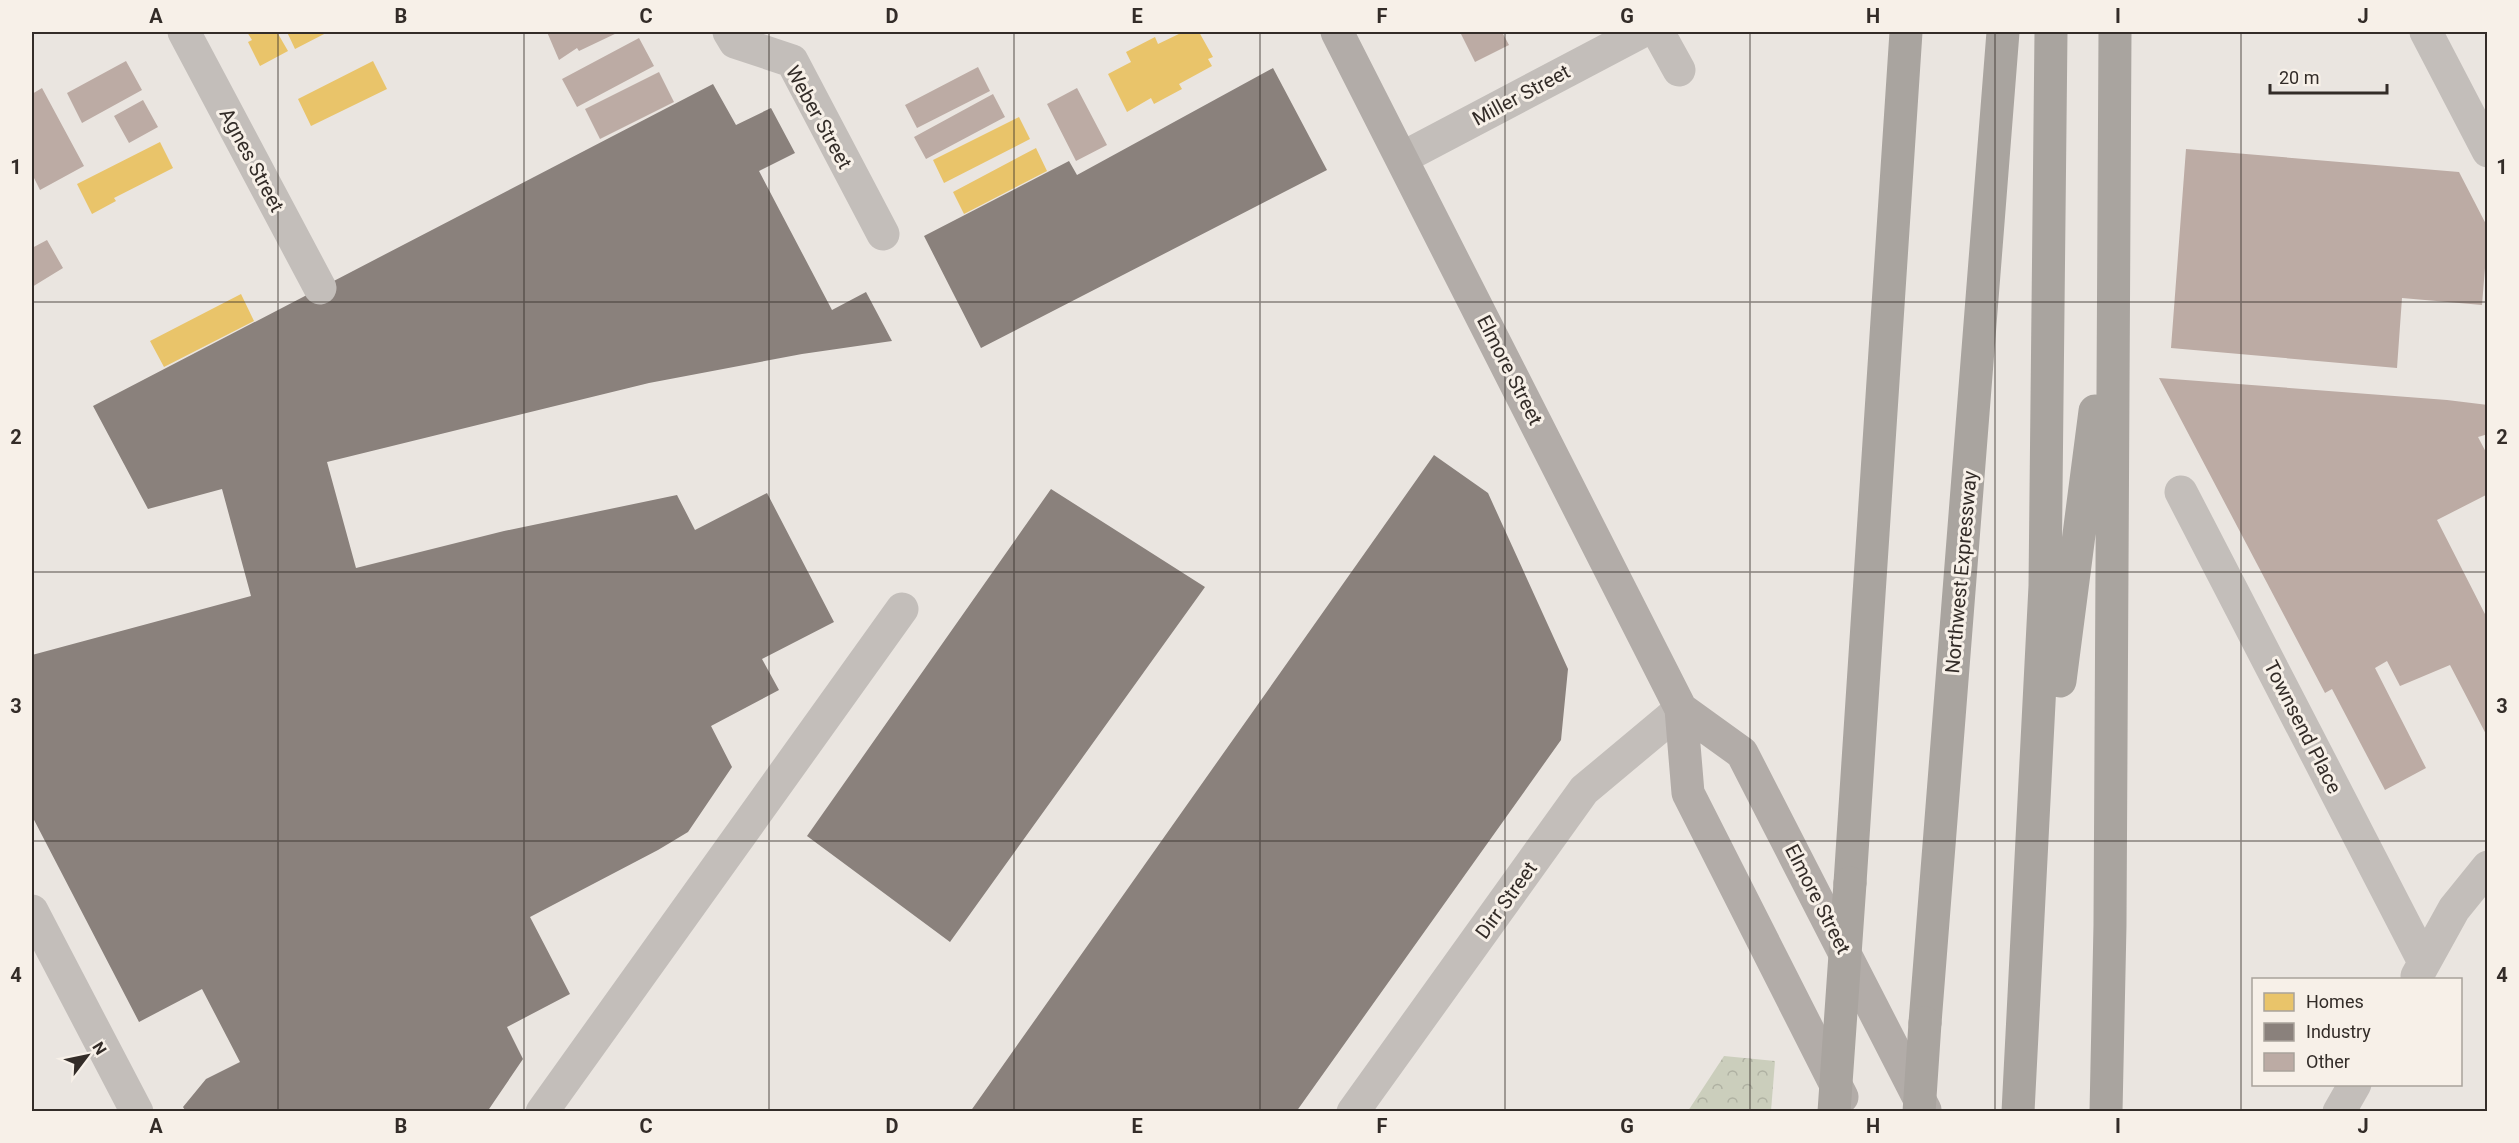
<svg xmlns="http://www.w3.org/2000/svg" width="2519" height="1143" font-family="Roboto,sans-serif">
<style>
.forest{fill:url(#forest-crowns)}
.homes{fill:#e9c46a}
.industry{fill:#8a817c}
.building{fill:#bcaba4}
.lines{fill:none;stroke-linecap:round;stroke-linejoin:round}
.minor{stroke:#c3beba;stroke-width:33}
.major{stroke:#b2aca8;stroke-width:33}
.highway{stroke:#a9a49f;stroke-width:33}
.highway-bridge{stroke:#a9a49f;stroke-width:33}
.grid{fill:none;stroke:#332c28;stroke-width:1.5;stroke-opacity:0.55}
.labels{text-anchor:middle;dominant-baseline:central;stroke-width:6;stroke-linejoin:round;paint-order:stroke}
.street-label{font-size:20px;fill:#332c28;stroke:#f7f0e8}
.neatline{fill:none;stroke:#332c28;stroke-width:2}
.grid-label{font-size:20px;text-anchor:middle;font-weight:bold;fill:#332c28}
</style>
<defs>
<pattern id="forest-crowns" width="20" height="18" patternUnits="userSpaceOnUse" patternTransform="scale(1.5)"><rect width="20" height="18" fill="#cbcebc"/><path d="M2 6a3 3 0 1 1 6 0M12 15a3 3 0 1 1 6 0" fill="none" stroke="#afb1a2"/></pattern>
</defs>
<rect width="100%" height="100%" fill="#eae5e0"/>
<path class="forest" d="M1724 1056 1775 1061 1771 1111H1688Z"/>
<path class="homes" d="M247 32H277L288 51 260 66 248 42 252 40Z
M287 32H328L295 49Z
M1183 32H1199L1213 57 1208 59 1212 66 1179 84 1182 89 1154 104 1151 98 1127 112 1108 74 1131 62 1126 52 1155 37 1158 44Z
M373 61 387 89 311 126 298 99Z
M1019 117 1030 139 944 183 933 160Z
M160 142 173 168 114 198 116 201 92 214 77 184Z
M1036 148 1047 171 964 214 953 192Z
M241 294 254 321 164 367 150 341Z"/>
<path class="industry" d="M1273 68 1327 170 981 348 924 236 1069 161 1077 175Z
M713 84 736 125 771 108 795 153 759 171 832 310 866 292 892 341 802 354 649 383 327 462 356 568 504 531 677 495 695 530 767 493 834 622 762 659 779 690 711 726 732 767 688 832 658 850 530 917 570 994 507 1027 523 1059 487 1112H186L183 1107 206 1079 240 1062 202 989 139 1022 32 816V655L251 596 222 489 148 509 93 406Z
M1434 455 1488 493 1568 669 1561 740 1296 1112H970Z
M1051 489 1205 587 950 942 807 836Z"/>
<path class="building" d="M547 32H619L579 51 577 48 559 60Z
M1460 32H1502L1509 45 1475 62Z
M639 38 654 66 577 107 562 79Z
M126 61 142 90 82 123 67 93Z
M978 67 990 91 917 128 905 105Z
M659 72 674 102 600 139 585 109Z
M42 88 84 166 40 190 32 174V94Z
M1077 88 1107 145 1076 161 1047 104Z
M993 94 1005 117 926 159 914 137Z
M143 100 158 127 129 143 114 116Z
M2186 149 2459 172 2488 228V268H2485L2482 305 2402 298 2397 368 2171 348Z
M47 240 63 268 32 287V248Z
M2159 378 2447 400 2488 405V434L2478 437 2488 456V494L2437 520 2488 620V738L2450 665 2400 686 2387 661 2375 668 2426 768 2385 790 2332 689 2325 693Z"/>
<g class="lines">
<path class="minor" d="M184 32 320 288
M729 32 735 42 792 61 883 234
M1658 32 1679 70
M2426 32 2488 151
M1402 158 1641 32
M2181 492 2424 962
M32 911 137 1112
M2417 976 2454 909 2488 867
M542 1112 902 609
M1353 1112 1584 790 1681 709
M2339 1112 2355 1084"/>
<path class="major" d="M1337 32 1681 709 1688 793 1842 1097
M1681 709 1742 753 1925 1110"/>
<path class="highway" d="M2060 681 2095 411
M1850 883 1906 32
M1925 1023 2003 32
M2018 1112 2045 586 2051 32
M2106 1112 2110 925 2115 32"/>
<path class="highway-bridge" d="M1834 1112 1850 883
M1919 1112 1925 1023"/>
</g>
<path class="grid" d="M278 32V1112M524 32V1112M769 32V1112M1014 32V1112M1260 32V1112M1505 32V1112M1750 32V1112M1995 32V1112M2241 32V1112M32 302H2488M32 572H2488M32 841H2488"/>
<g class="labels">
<g class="street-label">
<text transform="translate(1521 95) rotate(-28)">Miller Street</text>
<text transform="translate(819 117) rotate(61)">Weber Street</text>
<text transform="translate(252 160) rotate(62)">Agnes Street</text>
<text transform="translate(1510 370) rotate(63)">Elmore Street</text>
<text transform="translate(1961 572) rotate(-85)">Northwest Expressway</text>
<text transform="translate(2303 727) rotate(63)">Townsend Place</text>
<text transform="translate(1818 899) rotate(63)">Elmore Street</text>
<text transform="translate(1506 900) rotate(-54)">Dirr Street</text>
</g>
</g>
<rect width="2519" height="1143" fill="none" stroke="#f7f0e8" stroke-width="66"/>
<rect x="2252" y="978" width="210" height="108" fill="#f7f0e8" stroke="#a9a29b" stroke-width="1.5"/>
<rect x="2264" y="993" width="30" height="18" fill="#e9c46a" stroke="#a9a29b" stroke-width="1.5"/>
<text x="2306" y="1008" font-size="18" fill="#332c28">Homes</text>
<rect x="2264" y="1023" width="30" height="18" fill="#8a817c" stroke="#a9a29b" stroke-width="1.5"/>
<text x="2306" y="1038" font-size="18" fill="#332c28">Industry</text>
<rect x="2264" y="1053" width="30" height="18" fill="#bcaba4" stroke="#a9a29b" stroke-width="1.5"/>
<text x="2306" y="1068" font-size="18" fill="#332c28">Other</text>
<g transform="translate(87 1056) rotate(58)" stroke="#f7f0e8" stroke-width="4.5" paint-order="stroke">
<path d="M0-4.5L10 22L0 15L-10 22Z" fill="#332c28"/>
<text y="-9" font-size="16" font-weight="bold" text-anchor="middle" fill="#332c28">N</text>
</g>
<path d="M2270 84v9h117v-9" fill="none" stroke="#332c28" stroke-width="3"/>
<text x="2279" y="84" font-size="18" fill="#332c28" stroke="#f7f0e8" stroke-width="4.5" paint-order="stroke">20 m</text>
<rect x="33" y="33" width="2453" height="1077" class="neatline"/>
<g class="grid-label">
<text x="156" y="23">A</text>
<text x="401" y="23">B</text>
<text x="646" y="23">C</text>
<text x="892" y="23">D</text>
<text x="1137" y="23">E</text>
<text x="1382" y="23">F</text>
<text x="1627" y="23">G</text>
<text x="1873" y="23">H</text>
<text x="2118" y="23">I</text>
<text x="2363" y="23">J</text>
<text x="16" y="174">1</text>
<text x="2502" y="174">1</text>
<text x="16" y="444">2</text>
<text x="2502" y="444">2</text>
<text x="16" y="713">3</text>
<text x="2502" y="713">3</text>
<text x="16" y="982">4</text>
<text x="2502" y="982">4</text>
<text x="156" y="1133">A</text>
<text x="401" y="1133">B</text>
<text x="646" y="1133">C</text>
<text x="892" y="1133">D</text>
<text x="1137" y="1133">E</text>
<text x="1382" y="1133">F</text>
<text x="1627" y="1133">G</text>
<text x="1873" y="1133">H</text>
<text x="2118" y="1133">I</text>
<text x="2363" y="1133">J</text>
</g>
</svg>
